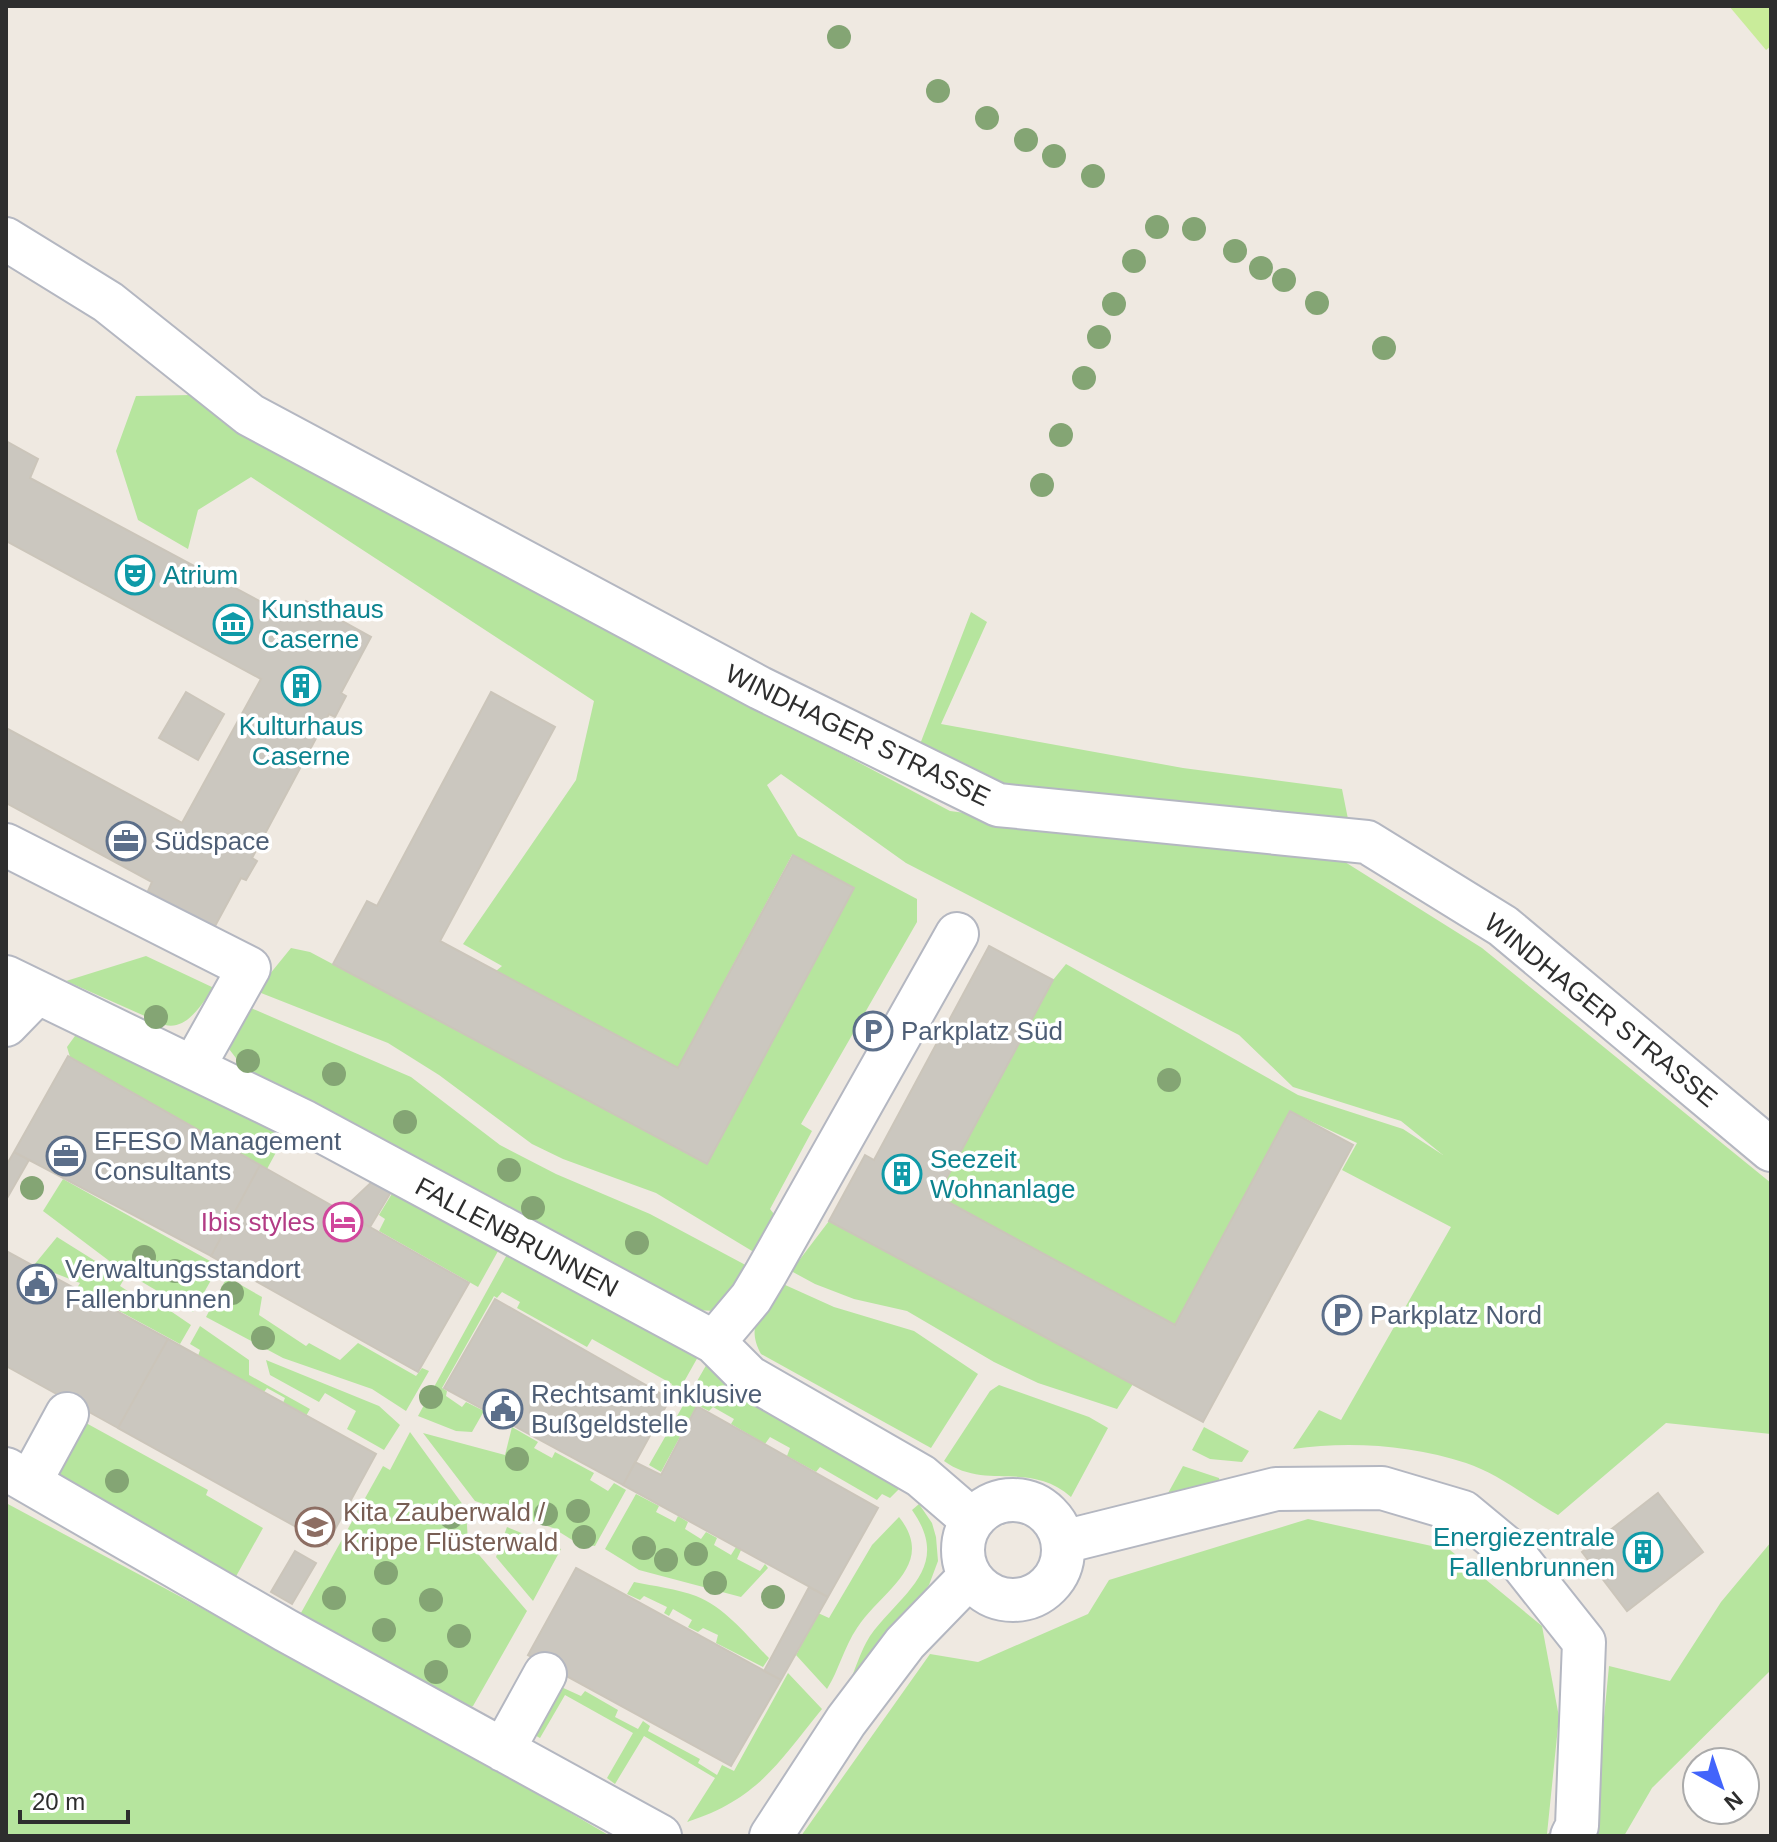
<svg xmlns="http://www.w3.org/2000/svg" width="1777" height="1842" font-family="Arial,sans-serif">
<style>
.green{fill:#b6e59e}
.pitch{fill:#c9ec9a}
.building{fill:#cbc7bf;stroke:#cbc5ba;stroke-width:2}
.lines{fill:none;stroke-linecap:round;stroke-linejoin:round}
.minor-casing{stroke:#b4b7c1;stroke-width:46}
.minor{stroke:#fff;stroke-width:42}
.tree{fill:#84a574}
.labels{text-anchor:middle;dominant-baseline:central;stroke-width:7;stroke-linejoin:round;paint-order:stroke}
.culture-label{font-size:26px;fill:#0d838f;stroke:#fff;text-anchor:start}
.street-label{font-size:26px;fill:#2e2e2e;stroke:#fff}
.service-label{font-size:26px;fill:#4e5e75;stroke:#fff;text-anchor:start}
.hotel-label{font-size:26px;fill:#b23c85;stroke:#fff;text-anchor:end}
.education-label{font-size:26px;fill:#785e54;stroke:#fff;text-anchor:start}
</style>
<rect width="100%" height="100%" fill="#efe9e1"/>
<path class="green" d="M190 395 442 541 950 811 1345 862 1482 948 1771 1183V1434L1666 1423 1558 1515C1530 1499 1497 1473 1466 1463 1411 1445 1349 1441 1293 1449L1319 1410 1341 1420 1451 1227 1342 1170 1357 1143 1291 1112 1175 1325 937 1196 1053 980 1066 964 1298 1095 1403 1129 1443 1155 1401 1121 1293 1087 1239 1035 906 863 781 774 767 785 798 836 917 899V922L801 1124 812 1131 770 1209 781 1223 762 1257 656 1193 563 1159 532 1144 439 1075 388 1043 256 991 291 948 310 952 707 1163 854 888 792 855 678 1068 496 971 502 966 463 944 576 780 594 701 251 477 198 510 188 549 138 520 116 451 136 396Z
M971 612 987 622 941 724 1183 768 1342 789 1348 819 1014 789 917 752Z
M146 956 214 988C201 1004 188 1030 165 1025L66 981Z
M244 1005 411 1077 500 1145 556 1174 650 1214 753 1269 714 1311 698 1310 242 1066 226 1045Z
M80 1029 273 1125 280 1145 267 1169 70 1057 67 1047Z
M63 1179 219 1266 193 1312 120 1269 43 1211Z
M396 1187 502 1244 478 1287 379 1231 385 1219 379 1215Z
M829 1221 1133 1384 1117 1409 1038 1383 994 1362 907 1311 854 1299 815 1284 791 1271Z
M57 1237 124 1279 120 1286 149 1305 153 1299 191 1325 180 1344 77 1288 80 1283 34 1265Z
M510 1249 699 1355 676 1396 668 1391 672 1384 592 1339 587 1347 517 1308 520 1302 502 1292 497 1298 494 1296 442 1388 447 1391 446 1396 462 1407 466 1402 484 1411 472 1432 456 1431 418 1416Z
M227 1277 262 1297 259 1315 306 1346 309 1343 340 1360 358 1343 416 1376 422 1368 429 1371 406 1411 372 1389 283 1358 206 1317Z
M783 1284 834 1307 914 1331 978 1374 931 1448 761 1354C744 1323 764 1308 783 1284Z
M200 1326 249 1360V1375L310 1409 306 1416 283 1403 285 1398 267 1388 264 1392 198 1356 200 1350 190 1344Z
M266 1360 379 1406 400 1425 384 1450 347 1429 356 1411 325 1393 319 1402 270 1375Z
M708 1362 874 1472 899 1489 890 1498 882 1494 877 1500 820 1467 816 1472 787 1456 790 1448 770 1437 765 1444 731 1424 734 1419 713 1407 709 1411 697 1405 661 1472 649 1465Z
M999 1385 1089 1417 1108 1428 1071 1497C1029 1460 985 1491 944 1461L990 1391Z
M86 1423 208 1490 206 1495 263 1528 234 1580 56 1480Z
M512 1427 538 1442 534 1448 552 1458 555 1452 594 1473 590 1480 608 1491 614 1483 626 1490 595 1546 577 1543 553 1528 475 1501 423 1433 505 1455Z
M1204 1427 1249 1451 1242 1462 1210 1459 1192 1450Z
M410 1432 466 1509 468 1542 527 1611 473 1706 458 1712 297 1620 383 1466 390 1470Z
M1183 1466 1219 1478 1220 1483 1167 1495Z
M636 1494 659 1506 656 1512 675 1522 678 1516 688 1522 685 1529 701 1539 706 1532 717 1538 714 1545 731 1555 736 1547 741 1550 737 1559 760 1571 765 1564 768 1568 741 1597 639 1570 605 1549Z
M6 1503 429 1730 610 1836H6Z
M919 1504 932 1523 936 1537 938 1561 929 1585 848 1687C855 1670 860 1652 870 1636 901 1593 953 1568 912 1510Z
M899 1517C937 1565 882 1590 857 1628 844 1647 839 1670 827 1689L796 1655 818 1613 829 1618 872 1545Z
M1308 1519 1450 1550 1542 1626 1559 1717 1547 1834 1595 1810 1609 1666 1670 1681 1721 1602 1771 1542V1670L1652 1788 1624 1836H801L930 1654 978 1662 1088 1614 1109 1580Z
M507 1527 561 1549 533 1601 496 1557Z
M634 1582C654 1586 677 1589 696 1596 726 1608 747 1636 769 1658L763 1667 716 1643 718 1635 703 1628 698 1632 688 1627 692 1620 673 1609 669 1616 664 1613 667 1607 644 1596 640 1600 627 1594Z
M788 1673 822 1709C777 1764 758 1799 687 1822L715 1778 644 1736 615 1784 607 1778 633 1733 565 1695 540 1738 531 1733 559 1686 581 1696 585 1691 618 1710 615 1717 638 1729 643 1721 650 1726 648 1731 700 1759 698 1763 717 1775 722 1765 734 1771Z"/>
<path class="pitch" d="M1729 6H1771V46L1766 50Z"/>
<path class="building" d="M6 441 38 459 30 478 293 619 306 601 371 637 341 693 346 696 335 717 329 714 252 858 257 861 246 880 241 878 214 928 148 891 152 882 6 803V728L182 823 261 679 6 541Z
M186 692 224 714 198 760 159 738Z
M491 692 555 727 440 941 678 1068 793 855 854 888 707 1164 333 964 367 901 377 906Z
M989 946 1053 980 937 1196 1175 1325 1290 1111 1353 1145 1203 1422 829 1221 865 1155 874 1160Z
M68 1056 260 1165 211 1256 14 1152Z
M14 1152 29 1160 6 1200V1166Z
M260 1165 469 1283 418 1372 211 1256Z
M375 1179 394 1187 370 1227 341 1211Z
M6 1251 168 1339 118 1428 6 1366Z
M495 1299 670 1399 623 1485 444 1388Z
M168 1339 376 1454 327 1544 118 1428Z
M697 1406 878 1508 828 1597 623 1485 635 1462 661 1475Z
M1658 1493 1703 1552 1627 1611 1582 1552Z
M295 1551 316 1563 292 1604 271 1592Z
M576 1568 781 1680 731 1766 528 1655Z
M809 1587 828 1597 781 1680 764 1671Z"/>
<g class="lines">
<g class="minor-casing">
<path id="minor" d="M6 239 108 302 250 415 760 688 998 805 1367 842 1503 926 1771 1150
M6 845 249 968 194 1066
M6 977 305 1122 714 1342 749 1377 921 1476 972 1520
M6 1025 37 993
M714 1342 751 1298 766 1273 957 934
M6 1469 285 1630 660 1836
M30 1482 67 1414
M963 1550a50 50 0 1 1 100 0a50 50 0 1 1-100 0Z
M1063 1542 1276 1489 1382 1488 1463 1512 1515 1555 1584 1642 1577 1826 1572 1836
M503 1750 545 1674
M771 1836 846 1721 905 1643 969 1577"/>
</g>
<use href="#minor" class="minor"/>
</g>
<g class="tree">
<circle cx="839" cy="37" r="12"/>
<circle cx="938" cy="91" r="12"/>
<circle cx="987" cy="118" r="12"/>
<circle cx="1026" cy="140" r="12"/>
<circle cx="1054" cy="156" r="12"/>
<circle cx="1093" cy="176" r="12"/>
<circle cx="1157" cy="227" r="12"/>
<circle cx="1194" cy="229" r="12"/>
<circle cx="1235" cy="251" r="12"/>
<circle cx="1134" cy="261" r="12"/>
<circle cx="1261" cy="268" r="12"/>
<circle cx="1284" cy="280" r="12"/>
<circle cx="1317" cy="303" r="12"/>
<circle cx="1114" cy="304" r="12"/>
<circle cx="1099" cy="337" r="12"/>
<circle cx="1384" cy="348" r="12"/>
<circle cx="1084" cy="378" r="12"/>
<circle cx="1061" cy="435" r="12"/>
<circle cx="1042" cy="485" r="12"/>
<circle cx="156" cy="1017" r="12"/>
<circle cx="248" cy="1061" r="12"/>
<circle cx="334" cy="1074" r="12"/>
<circle cx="1169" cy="1080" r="12"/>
<circle cx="405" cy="1122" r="12"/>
<circle cx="509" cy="1170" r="12"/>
<circle cx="32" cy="1188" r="12"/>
<circle cx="533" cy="1208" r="12"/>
<circle cx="637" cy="1243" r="12"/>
<circle cx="144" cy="1257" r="12"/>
<circle cx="175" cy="1271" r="12"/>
<circle cx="232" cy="1293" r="12"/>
<circle cx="263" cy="1338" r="12"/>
<circle cx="431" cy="1397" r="12"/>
<circle cx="517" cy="1459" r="12"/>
<circle cx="117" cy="1481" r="12"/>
<circle cx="578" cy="1511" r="12"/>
<circle cx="546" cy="1514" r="12"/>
<circle cx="451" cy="1517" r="12"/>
<circle cx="584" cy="1537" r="12"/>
<circle cx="644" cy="1548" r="12"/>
<circle cx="696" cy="1554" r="12"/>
<circle cx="666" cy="1560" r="12"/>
<circle cx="386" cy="1573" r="12"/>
<circle cx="715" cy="1583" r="12"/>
<circle cx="773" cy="1597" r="12"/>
<circle cx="334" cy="1598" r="12"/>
<circle cx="431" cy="1600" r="12"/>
<circle cx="384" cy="1630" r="12"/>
<circle cx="459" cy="1636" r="12"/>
<circle cx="436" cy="1672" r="12"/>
</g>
<defs>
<g id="theatre-ring" transform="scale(2)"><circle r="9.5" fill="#fff" stroke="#0f9aa8" stroke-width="1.5"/><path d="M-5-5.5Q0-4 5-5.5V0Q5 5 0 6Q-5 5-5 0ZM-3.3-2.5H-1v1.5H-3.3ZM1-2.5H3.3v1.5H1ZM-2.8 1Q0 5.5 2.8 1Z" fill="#0f9aa8"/></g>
<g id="museum-ring" transform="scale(2)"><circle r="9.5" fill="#fff" stroke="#0f9aa8" stroke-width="1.5"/><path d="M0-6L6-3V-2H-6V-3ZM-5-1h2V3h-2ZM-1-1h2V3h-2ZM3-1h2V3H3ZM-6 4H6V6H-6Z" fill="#0f9aa8"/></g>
<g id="building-ring" transform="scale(2)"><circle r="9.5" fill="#fff" stroke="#0f9aa8" stroke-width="1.5"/><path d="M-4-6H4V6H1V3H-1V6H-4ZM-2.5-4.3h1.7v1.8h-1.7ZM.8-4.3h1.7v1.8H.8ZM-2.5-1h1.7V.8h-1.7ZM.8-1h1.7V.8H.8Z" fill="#0f9aa8"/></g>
<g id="office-ring" transform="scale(2)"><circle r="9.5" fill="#fff" stroke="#5c6f8a" stroke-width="1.5"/><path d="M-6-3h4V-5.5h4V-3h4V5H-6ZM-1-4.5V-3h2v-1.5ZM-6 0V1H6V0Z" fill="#5c6f8a"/></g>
<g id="parking-ring" transform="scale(2)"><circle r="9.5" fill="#fff" stroke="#5c6f8a" stroke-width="1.5"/><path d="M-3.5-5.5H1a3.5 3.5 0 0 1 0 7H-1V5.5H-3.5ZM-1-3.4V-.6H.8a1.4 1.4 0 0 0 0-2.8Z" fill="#5c6f8a"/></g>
<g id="hotel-ring" transform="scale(2)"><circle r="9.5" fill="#fff" stroke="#d1479c" stroke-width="1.5"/><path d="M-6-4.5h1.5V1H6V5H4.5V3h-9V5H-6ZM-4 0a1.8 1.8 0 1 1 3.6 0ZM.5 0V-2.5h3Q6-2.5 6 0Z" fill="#d1479c"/></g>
<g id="civic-ring" transform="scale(2)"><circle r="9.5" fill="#fff" stroke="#5c6f8a" stroke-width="1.5"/><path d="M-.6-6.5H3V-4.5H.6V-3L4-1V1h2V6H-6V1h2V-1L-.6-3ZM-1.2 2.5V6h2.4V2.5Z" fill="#5c6f8a"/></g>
<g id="school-ring" transform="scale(2)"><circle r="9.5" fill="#fff" stroke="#8d6e63" stroke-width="1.5"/><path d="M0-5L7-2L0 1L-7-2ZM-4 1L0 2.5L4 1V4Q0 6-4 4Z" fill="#8d6e63"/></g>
</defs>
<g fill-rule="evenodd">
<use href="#theatre-ring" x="135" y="575"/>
<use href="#museum-ring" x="233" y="624"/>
<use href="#building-ring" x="301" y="686"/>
<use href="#office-ring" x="126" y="841"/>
<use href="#parking-ring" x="873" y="1031"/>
<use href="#office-ring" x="66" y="1156"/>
<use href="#building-ring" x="902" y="1174"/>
<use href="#hotel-ring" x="343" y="1222"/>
<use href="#civic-ring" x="37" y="1284"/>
<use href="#parking-ring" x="1342" y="1315"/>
<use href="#civic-ring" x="503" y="1409"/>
<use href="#school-ring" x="315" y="1527"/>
<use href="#building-ring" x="1643" y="1552"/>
</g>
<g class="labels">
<g class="culture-label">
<text x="163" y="575">Atrium</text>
<text x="261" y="609">Kunsthaus<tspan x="261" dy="30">Caserne</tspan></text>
<text x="301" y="726" text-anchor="middle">Kulturhaus<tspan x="301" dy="30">Caserne</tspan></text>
<text x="930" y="1159">Seezeit<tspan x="930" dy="30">Wohnanlage</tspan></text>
<text x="1615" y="1537" text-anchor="end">Energiezentrale<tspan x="1615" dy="30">Fallenbrunnen</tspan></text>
</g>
<g class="street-label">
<text transform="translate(858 735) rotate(26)">WINDHAGER STRASSE</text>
<text transform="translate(1601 1010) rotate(39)">WINDHAGER STRASSE</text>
<text transform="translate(517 1237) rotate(28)">FALLENBRUNNEN</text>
</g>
<g class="service-label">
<text x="154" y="841">Südspace</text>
<text x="901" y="1031">Parkplatz Süd</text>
<text x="94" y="1141">EFESO Management<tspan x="94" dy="30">Consultants</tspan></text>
<text x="65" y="1269">Verwaltungsstandort<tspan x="65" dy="30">Fallenbrunnen</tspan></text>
<text x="1370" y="1315">Parkplatz Nord</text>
<text x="531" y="1394">Rechtsamt inklusive<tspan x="531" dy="30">Bußgeldstelle</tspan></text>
</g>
<g class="hotel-label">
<text x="315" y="1222">Ibis styles</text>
</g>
<g class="education-label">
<text x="343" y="1512">Kita Zauberwald /<tspan x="343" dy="30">Krippe Flüsterwald</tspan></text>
</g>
</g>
<rect width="1777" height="1842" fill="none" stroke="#2e2e2e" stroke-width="16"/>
<g transform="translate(1721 1786) rotate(140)"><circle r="38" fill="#ffffff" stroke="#ababab" stroke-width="2"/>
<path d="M0-6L14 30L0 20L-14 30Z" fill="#4264fb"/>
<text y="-12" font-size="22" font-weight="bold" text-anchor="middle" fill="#2e2e2e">N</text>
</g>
<path d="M20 1810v12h108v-12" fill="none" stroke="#2e2e2e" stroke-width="4"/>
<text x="32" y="1810" font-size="24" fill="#2e2e2e" stroke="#ffffff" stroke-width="6" paint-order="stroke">20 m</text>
</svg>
